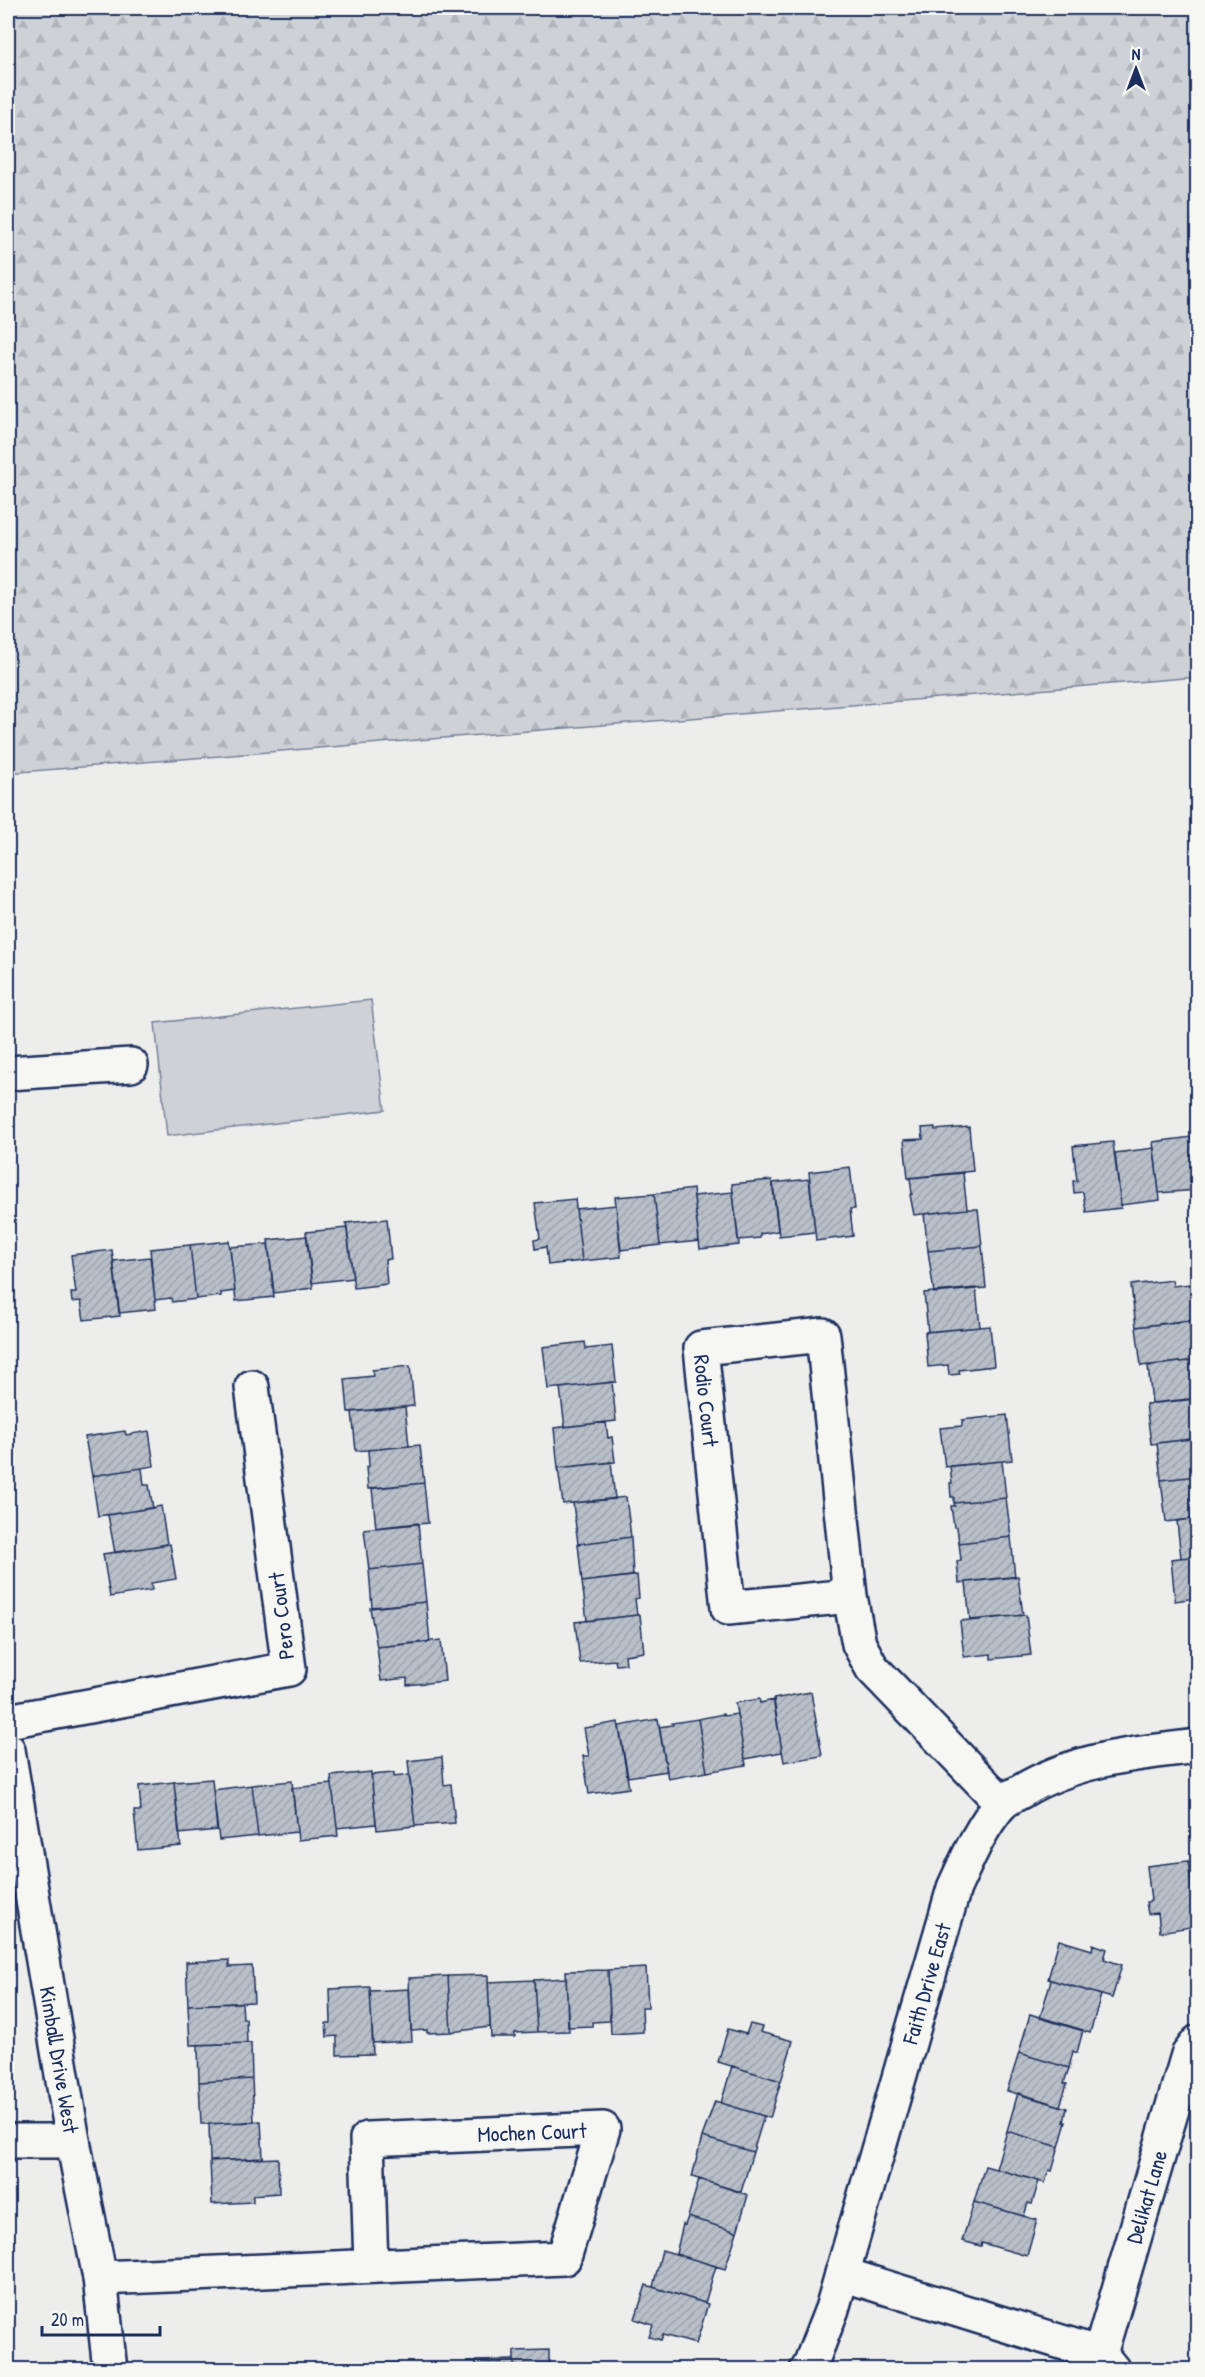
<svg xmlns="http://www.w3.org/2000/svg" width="1205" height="2377" font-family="'Patrick Hand',sans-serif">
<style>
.grass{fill:#ced2d7;stroke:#74809a;stroke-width:1.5}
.forest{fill:url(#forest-firs);stroke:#74809a;stroke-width:1.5}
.building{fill:url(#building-hatch);stroke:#1b2f5e;stroke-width:1.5}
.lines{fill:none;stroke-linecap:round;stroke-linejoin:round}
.minor-casing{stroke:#1b2f5e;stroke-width:38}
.minor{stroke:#f6f6f2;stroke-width:33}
.labels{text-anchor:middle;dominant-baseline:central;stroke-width:5;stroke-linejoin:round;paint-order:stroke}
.street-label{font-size:22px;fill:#1b2f5e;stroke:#f6f6f2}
</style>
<defs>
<pattern id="forest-firs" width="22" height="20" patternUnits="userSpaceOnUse" patternTransform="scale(1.5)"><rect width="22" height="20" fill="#ced2d7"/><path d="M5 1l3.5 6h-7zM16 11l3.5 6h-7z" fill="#b0b5bb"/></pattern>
<pattern id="building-hatch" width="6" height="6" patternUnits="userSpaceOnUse" patternTransform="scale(1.5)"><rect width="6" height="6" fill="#b9bfc8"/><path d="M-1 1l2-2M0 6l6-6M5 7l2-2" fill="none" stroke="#9ea4ae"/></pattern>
</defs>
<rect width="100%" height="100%" fill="#edeeec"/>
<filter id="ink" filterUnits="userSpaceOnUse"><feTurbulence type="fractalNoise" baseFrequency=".0167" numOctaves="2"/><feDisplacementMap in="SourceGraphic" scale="12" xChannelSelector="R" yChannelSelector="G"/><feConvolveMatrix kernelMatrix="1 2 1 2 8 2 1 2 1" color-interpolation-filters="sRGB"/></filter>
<g filter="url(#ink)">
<path class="grass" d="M371 1000 385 1110 167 1136 155 1023Z"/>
<path class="forest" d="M8 8H1197V677L8 773Z"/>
<path class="building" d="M935 1127V1130L969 1127 973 1171 908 1178 904 1140 923 1139 922 1128Z
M1198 1136V1188L1192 1137Z
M1192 1137 1198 1190 1159 1193 1153 1142Z
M1113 1142 1121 1208 1086 1212 1083 1192 1074 1193 1073 1181H1077L1073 1146Z
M1154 1148 1160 1200 1121 1205 1115 1153Z
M850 1167 855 1209H850L853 1236 816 1241 809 1172Z
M963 1173 967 1209 914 1215 910 1195 912 1194 910 1178Z
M809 1179 815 1232 779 1236 773 1183Z
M772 1180 778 1231 760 1234V1238L738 1240 732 1184Z
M693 1189 699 1241 660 1245 654 1194Z
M733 1192 739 1245 700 1249 694 1196Z
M654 1194 660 1245 621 1250 615 1197Z
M575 1199 582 1261 548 1265 546 1247 535 1249 534 1240 540 1239 535 1203Z
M616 1205 621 1257 582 1261 576 1209Z
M967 1209H978L982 1246 928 1251 924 1214Z
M387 1219 391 1259 385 1260 387 1284 354 1288 346 1223Z
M347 1228 353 1278 312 1283 306 1232Z
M307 1236 313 1288 274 1293 268 1240Z
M229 1241 235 1291 221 1293V1296L196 1299 190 1245Z
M268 1244 274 1297 236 1301 230 1247Z
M190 1245 196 1299 172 1302 171 1298 155 1300 150 1249Z
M982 1246 986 1288 934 1293 928 1251Z
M112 1250 120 1316 84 1320 81 1301 72 1302 71 1293H76L71 1255Z
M150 1257 156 1309 119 1313 113 1261Z
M1172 1280 1173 1286 1198 1283V1320L1136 1327 1131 1285Z
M976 1288 980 1327 928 1332 924 1293Z
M1189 1320 1191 1336H1195L1197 1360 1141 1366 1136 1327Z
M990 1326 994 1366 959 1370 960 1374 949 1375 948 1365 928 1367 925 1332Z
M585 1342 586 1349 612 1346 616 1382 548 1389 543 1347Z
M1197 1360 1198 1398 1152 1403 1148 1366Z
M410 1366 414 1406 348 1412 345 1379 373 1376 372 1370Z
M612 1382 616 1421 565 1427 560 1388Z
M1197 1399 1198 1438 1151 1444 1146 1404Z
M405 1407 409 1446 356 1451 352 1412Z
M1007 1415 1012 1460 945 1467 940 1428 962 1426V1420Z
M606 1422 608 1438 612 1437 615 1462 558 1468 554 1428Z
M125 1431 126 1435 149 1431 154 1466 92 1476 85 1437Z
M1198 1438V1476L1161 1480 1157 1443Z
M420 1445 424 1483 368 1489 366 1467 369 1466 368 1450Z
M1002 1461 1006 1498 954 1503V1497H951L950 1483H952L950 1466Z
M611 1462 615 1499 563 1504 558 1468Z
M142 1468 144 1485H149L153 1508 98 1516 92 1476Z
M1198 1476V1518L1166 1522 1161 1480Z
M424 1483 428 1523 376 1528 372 1488Z
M626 1497 631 1537 578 1544 573 1503Z
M1006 1498 1011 1537 959 1543 957 1527H954L951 1506H955L954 1503Z
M161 1506 167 1544 115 1553 108 1515Z
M1198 1518V1556L1181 1558 1177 1521Z
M418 1523 422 1564 369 1570 364 1529Z
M631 1537 633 1576 582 1582 578 1544Z
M1011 1537 1015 1577 959 1583 957 1561 961 1560 959 1543Z
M170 1544 176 1579 151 1583 152 1590 110 1597 103 1554Z
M1198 1556 1196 1598 1175 1601 1171 1559Z
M422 1564 426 1602 372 1607 369 1570Z
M637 1575 639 1598 635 1599 637 1615 587 1621 582 1582Z
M1018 1576 1023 1615 970 1621 966 1582Z
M426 1602 430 1642 377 1647 370 1608Z
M637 1615H640L644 1652 625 1655 626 1664 616 1665 615 1660 580 1663 575 1622Z
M1026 1615 1031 1655 991 1659V1654L964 1657 960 1621Z
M441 1640 445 1681 407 1685V1678L381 1681 377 1647Z
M811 1692 822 1756 784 1762 773 1699Z
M759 1699 760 1703 774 1700 782 1752 745 1759 735 1703Z
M723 1714 724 1716 737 1714 746 1765 707 1772 698 1719Z
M658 1719 667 1771 628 1777 619 1726Z
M698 1719 707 1772 668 1779 659 1727 673 1725 672 1723Z
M618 1722 629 1788 589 1794 583 1756H589L584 1728Z
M442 1757 444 1785 451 1784 455 1823 415 1826 408 1761Z
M371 1772 376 1824 337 1828 331 1776Z
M394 1773V1777L409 1775 415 1826 377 1830 371 1775Z
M212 1779 217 1830 179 1834 174 1782Z
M292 1781 297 1832 258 1836 252 1785Z
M174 1782 181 1846 138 1850 134 1811H141L139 1786Z
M332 1784 338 1836 298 1840 292 1788Z
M252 1785 258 1836 219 1840 213 1790Z
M1198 1860V1913H1195L1188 1861Z
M1188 1861 1197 1926 1160 1932 1158 1913 1148 1914 1146 1902 1151 1901 1147 1866Z
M1059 1940 1092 1950 1093 1944 1107 1949 1104 1959 1122 1965 1112 1998 1048 1979Z
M229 1960V1967L252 1966 254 2002 188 2005 186 1962Z
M646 1968 648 2007H642L643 2032 611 2034 608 1970Z
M608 1970 610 2021 592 2022V2026L568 2027 566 1971Z
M488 1975 490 2027 451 2032 448 1976Z
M448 1976 451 2032 427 2033V2030L411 2031 409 1978Z
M566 1978 569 2031 537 2032 534 1980Z
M534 1980 537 2032 515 2033V2037H491L488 1982Z
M1051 1980 1101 1995 1090 2033 1040 2018Z
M370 1987 373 2054 337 2055V2036L327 2037 326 2023H331L330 1989Z
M409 1989 412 2041 373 2043 370 1991Z
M242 2003 243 2019H246L247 2043 190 2045 188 2005Z
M1030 2014 1083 2030 1077 2053 1073 2051 1069 2068 1019 2053Z
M750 2024 762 2027 760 2032 793 2041 781 2081 718 2062 728 2029 746 2034Z
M251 2043 252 2079 199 2082 198 2045Z
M1019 2053 1069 2068 1064 2083 1067 2084 1060 2106 1007 2091Z
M732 2066 781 2081 770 2118 721 2103Z
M252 2079 254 2122 201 2124 199 2082Z
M1018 2093 1067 2108 1064 2122H1066L1059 2147 1007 2131Z
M715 2101 764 2116 753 2152 702 2137Z
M261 2121 263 2158 210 2161 209 2124Z
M1007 2131 1059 2147 1052 2171 1049 2170 1045 2183 996 2169Z
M702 2137 753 2152 741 2192 692 2177Z
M278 2158 279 2193 253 2195V2202L212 2204 210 2161Z
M985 2166 1039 2181 1032 2204 1028 2203 1024 2216 974 2202Z
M699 2179 748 2195 737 2232 688 2217Z
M974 2202 1037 2220 1027 2256 982 2243 981 2246 962 2241Z
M688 2217 737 2232 725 2269 676 2254 683 2224 685 2225Z
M662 2250 716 2266 705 2303 653 2287Z
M646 2285 708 2304 696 2344 663 2335 661 2340 649 2337 653 2325 635 2319Z
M549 2350V2370H514V2351Z
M514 2360V2370H476V2361Z
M357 2363H398V2370H357Z
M357 2363V2370H317V2367L332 2366V2364Z
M279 2365V2370H242V2366Z"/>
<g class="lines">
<g class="minor-casing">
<g id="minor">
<path d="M8 1073 131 1065"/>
<path id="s1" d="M850 1596 823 1335 701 1348 728 1608 850 1596 859 1644 872 1668 1002 1803"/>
<path d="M8 1721 289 1669 252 1387"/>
<path id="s2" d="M8 1750 73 2141 100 2278 110 2370"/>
<path d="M8 2141H73"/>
<path d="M842 2274 1100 2354 1113 2370"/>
<path d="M100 2278 564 2258 603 2129 367 2139 371 2266"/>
<path id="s3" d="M1100 2354 1188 2055 1198 2042"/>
<path id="s4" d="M807 2370 811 2363 832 2309 954 1888C967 1860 980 1828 1001 1804 1006 1799 1014 1795 1020 1792 1074 1759 1137 1753 1198 1746"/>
</g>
</g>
<use href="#minor" class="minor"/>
</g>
</g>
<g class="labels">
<g class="street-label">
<text stroke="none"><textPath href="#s1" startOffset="438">Rodio Court</textPath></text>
<text transform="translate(281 1616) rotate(-97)">Pero Court</text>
<text stroke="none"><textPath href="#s4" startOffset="405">Faith Drive East</textPath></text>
<text stroke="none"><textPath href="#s2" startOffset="314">Kimball Drive West</textPath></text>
<text transform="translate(532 2132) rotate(-2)">Mochen Court</text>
<text stroke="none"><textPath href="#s3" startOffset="164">Delikat Lane</textPath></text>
</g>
</g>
<rect width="1205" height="2377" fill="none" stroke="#f6f6f2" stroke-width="30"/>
<rect x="15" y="15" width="1175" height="2347" fill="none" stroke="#1b2f5e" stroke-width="2" filter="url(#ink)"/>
<g transform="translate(1136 69)" stroke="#f6f6f2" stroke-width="4.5" paint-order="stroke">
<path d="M0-4.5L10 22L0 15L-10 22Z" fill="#1b2f5e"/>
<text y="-9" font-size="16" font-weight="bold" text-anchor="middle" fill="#1b2f5e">N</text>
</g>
<path d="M42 2326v9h118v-9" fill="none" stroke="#1b2f5e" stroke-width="3"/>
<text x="51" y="2326" font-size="18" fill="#1b2f5e" stroke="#f6f6f2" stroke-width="4.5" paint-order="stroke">20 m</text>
</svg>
